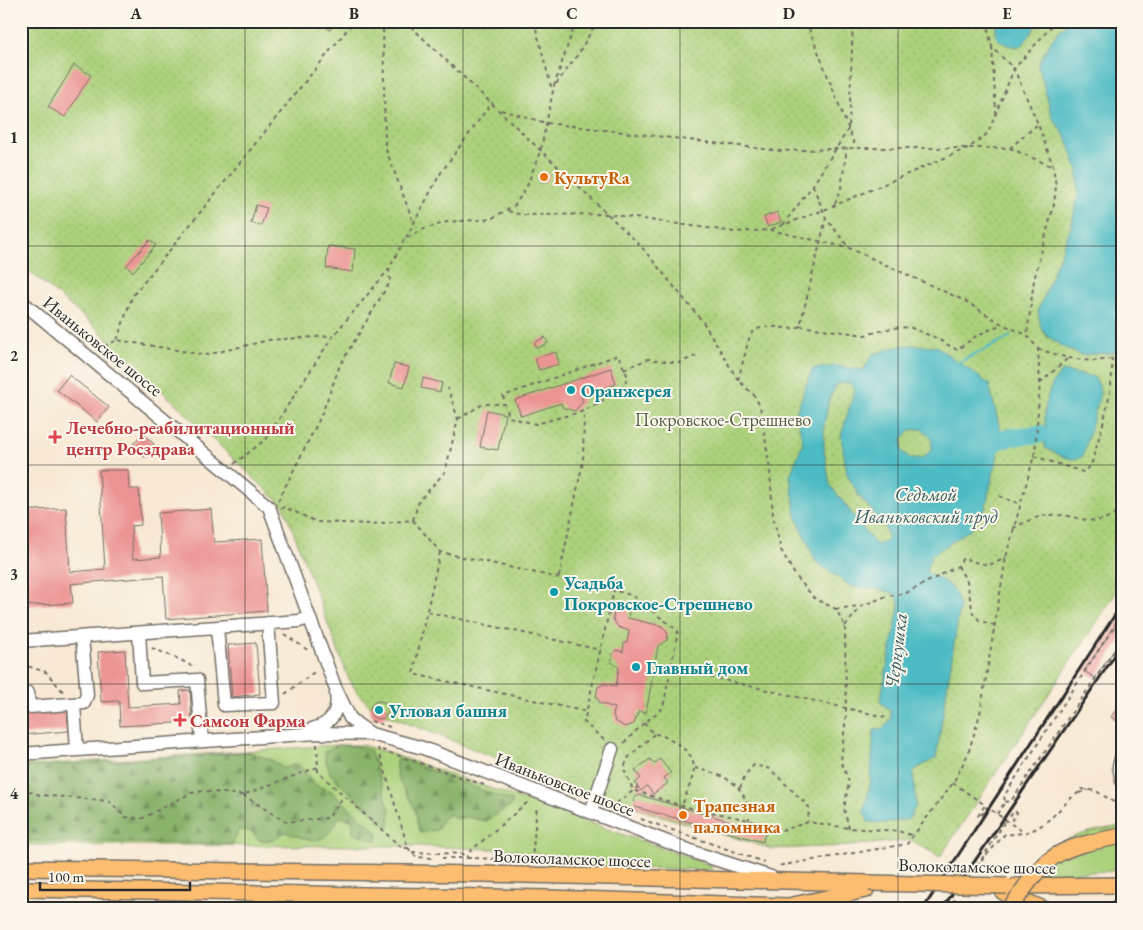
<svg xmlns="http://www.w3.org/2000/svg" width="1143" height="930" font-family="'EB Garamond',serif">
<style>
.green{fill:#acd17b;stroke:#6c7e53}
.forest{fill:url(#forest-firs);stroke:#5a6f4b}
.park{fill:url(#park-dots);stroke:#6c7e53}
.water{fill:#4dbbc4;stroke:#3c7378;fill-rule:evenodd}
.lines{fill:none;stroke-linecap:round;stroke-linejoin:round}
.stream{stroke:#4dbbc4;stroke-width:3}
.river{stroke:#4dbbc4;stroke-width:18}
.building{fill:#ec9493}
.minor-casing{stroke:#736e66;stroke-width:15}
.major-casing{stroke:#736e66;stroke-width:18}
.path{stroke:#736e66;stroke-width:2;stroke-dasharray:4 4;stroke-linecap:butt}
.minor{stroke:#fff;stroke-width:12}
.major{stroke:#fcbd6f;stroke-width:15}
.tram{stroke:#2b2b2b;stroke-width:1}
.rail{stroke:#2b2b2b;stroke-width:3}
.major-bridge-casing{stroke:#736e66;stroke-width:18;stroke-linecap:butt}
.major-bridge{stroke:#fcbd6f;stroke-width:15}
.grid{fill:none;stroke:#2b2b2b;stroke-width:1;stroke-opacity:0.55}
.food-dot{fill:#e8710a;stroke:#fbf7ec;stroke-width:2}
.culture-dot{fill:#0f9aa8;stroke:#fbf7ec;stroke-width:2}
.health-dot{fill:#e0444e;stroke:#fbf7ec;stroke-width:2}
.labels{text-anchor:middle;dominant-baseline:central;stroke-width:4;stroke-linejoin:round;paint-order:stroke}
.food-label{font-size:18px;font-weight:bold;fill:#c56008;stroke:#fbf7ec;text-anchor:start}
.street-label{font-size:18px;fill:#2b2b2b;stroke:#fbf7ec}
.culture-label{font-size:18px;font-weight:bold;fill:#0d838f;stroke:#fbf7ec;text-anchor:start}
.park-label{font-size:18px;fill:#525d43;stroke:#fbf7ec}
.health-label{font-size:18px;font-weight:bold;fill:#be3a42;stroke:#fbf7ec;text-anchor:start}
.water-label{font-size:19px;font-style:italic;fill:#375d61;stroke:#fbf7ec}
.neatline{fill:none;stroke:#2b2b2b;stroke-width:2}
.grid-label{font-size:16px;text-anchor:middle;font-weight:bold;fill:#2b2b2b}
</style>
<defs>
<pattern id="forest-firs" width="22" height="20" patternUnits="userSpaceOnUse" patternTransform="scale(1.25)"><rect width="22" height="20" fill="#89b36b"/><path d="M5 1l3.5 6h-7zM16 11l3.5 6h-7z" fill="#709258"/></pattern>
<pattern id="park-dots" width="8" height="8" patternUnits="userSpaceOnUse" patternTransform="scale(1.25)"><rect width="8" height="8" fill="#acd17b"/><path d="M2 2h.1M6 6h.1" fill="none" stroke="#94b46a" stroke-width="1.8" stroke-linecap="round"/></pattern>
</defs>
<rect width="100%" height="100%" fill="#fbf7ec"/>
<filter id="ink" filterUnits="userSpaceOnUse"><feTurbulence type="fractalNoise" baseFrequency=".02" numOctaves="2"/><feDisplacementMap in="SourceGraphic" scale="10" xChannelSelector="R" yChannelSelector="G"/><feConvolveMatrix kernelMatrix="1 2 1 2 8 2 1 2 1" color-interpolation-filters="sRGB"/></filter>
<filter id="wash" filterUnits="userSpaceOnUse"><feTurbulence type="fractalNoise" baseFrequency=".0096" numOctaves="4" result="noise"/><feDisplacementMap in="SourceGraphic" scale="20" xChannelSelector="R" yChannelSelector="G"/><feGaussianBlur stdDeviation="1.12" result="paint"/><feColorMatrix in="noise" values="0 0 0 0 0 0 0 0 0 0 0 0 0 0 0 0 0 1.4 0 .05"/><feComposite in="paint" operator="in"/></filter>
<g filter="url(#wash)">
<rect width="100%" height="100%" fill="#f8e9d4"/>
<path class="green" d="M337 745H362L383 751 708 864 713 868 709 870 546 865V854H517L516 850 416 846 21 845V766Z
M1122 826C1122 841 1127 863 1112 871L1022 875C1053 839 1077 833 1122 826Z"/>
<path class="forest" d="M338 745 355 746 370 750 390 810 389 829 331 775 325 758V751Z
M249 752 272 760 283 768 298 764 317 786 331 791 378 833 377 841 353 833 352 820 339 817C324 847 314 842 285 832L274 840 260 841 251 831 238 830 233 844 21 841V768Z
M397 758 512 801V805L486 821 466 817 457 819 449 814 441 821 437 830 420 833C417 826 417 820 416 813 410 792 391 781 397 758Z"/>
<path class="park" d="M21 21H1122V584L940 857 911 840 849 846 772 849 635 808 557 782 387 715V709L383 702 375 703 371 707 358 694 348 677 284 507 92 324 21 264Z"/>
<path class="water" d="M996 21H1039L1022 46C1012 47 1003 45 996 37Z
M1071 21H1122V352L1081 355 1063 347 1047 336 1041 328 1038 311 1071 227 1078 196V171L1067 139 1052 117 1038 64C1046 50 1056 29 1071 21Z
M904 345 936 346 989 384 1001 433 1011 437 1000 446 985 509 971 529 931 556 926 571C932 578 938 577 945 582 954 588 957 597 960 606L936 758 913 771 916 805 909 819 885 823 868 822 864 811 870 785 874 730 883 729 891 719 890 710 880 702 899 607 898 599 893 593 878 589 852 587 816 562 796 516 790 476 803 442 796 413 812 369 836 366 863 370 873 354ZM850 383 855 389 841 436 847 474 859 496 884 525 888 537 883 543 876 545 830 485 824 450V425L829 399 837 384ZM922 429 931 437 932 449 923 458 911 459 902 451V439L910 430Z
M1062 371 1094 377 1099 385 1100 394 1083 456C1072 464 1056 453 1045 448V441L1041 438 1017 437 1042 429 1046 426C1042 408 1049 384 1062 371Z"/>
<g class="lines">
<path class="stream" d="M959 362 1010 337"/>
<path class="river" d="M988 444 1011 437 1041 434"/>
</g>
<g id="blocks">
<path class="building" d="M318 21H337L330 30Z
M74 65 91 75 65 117 48 107Z
M539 177a5 5 0 1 1 10 0a5 5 0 1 1-10 0Z
M256 205 267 208 261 226 251 223Z
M777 212 781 222 768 227 764 217Z
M150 240 156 245 133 272 126 266Z
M328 246 355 249 353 272 326 268Z
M545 337 548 343 537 348 534 343Z
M556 352 559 364 539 370 535 358Z
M394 364 409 367 404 387 389 383Z
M611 368 616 384 581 396 583 401 575 411 563 408 561 403 521 416 515 400Z
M69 375 109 407 97 422 57 390Z
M423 378 442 383 440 392 421 388Z
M487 410 505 414 498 450 480 447Z
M142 433 154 444 144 457 131 447Z
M99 470H128L129 489H139L141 525 131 526 133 559 161 557 158 513 211 509 214 542 262 539 267 611 166 619 163 576 71 584 73 603 21 606V511L66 508 70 572 105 569Z
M620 608 629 610 628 618 662 626 668 634 667 640 658 646 646 713 639 711 634 724 625 727 615 721 613 715 615 708 600 703 596 696 598 687 604 684 616 686 619 668 611 661 612 654 616 650 623 652 624 643H627L629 631 618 627 613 619 614 611Z
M1121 618 1122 638 1095 678 1084 671Z
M256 643 260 694 232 697 228 645Z
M125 650 128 707 181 704 180 691 190 690 192 722 120 726 119 701 101 702 98 652Z
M370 710a9 9 0 1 1 18 0a9 9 0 1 1-18 0Z
M1120 704 1122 705V724L1111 717Z
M67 710 69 731 21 735V713Z
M650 759 654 764 660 759 671 773 664 778 668 783 653 794 647 786 641 791 635 783 641 778 635 770Z
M639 795 765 831 763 842 635 807 634 798Z"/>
</g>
</g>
<g filter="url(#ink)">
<use href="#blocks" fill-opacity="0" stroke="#736e66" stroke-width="1"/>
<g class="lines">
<g class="minor-casing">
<path id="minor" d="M21 301 269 507 335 687 350 718 358 725 371 734 423 748 699 854 771 877
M217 627 224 705 274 703 268 623
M139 633 142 683 197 680 202 741
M21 641 299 621 309 618
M21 694 28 693 29 707 84 703 87 695 82 637
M74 704 77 750
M312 729C331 724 339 713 336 693
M21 754 317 733 368 734
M1122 755 1119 766 1122 781
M591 812 612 749"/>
</g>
<g class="major-casing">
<path id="major" d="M21 868 482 874 869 883
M1016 886 1122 885
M21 889 548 898 788 906 866 890
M1003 892 1044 909
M1115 909 1122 908"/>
</g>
<path class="path" d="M383 21 385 147 414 224
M405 21 640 245 703 322 738 380 754 395 760 406 770 470 773 516 781 550 795 575 815 599 836 609 845 626 846 716 841 761 849 782 844 809 849 828
M534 21 552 90
M806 21 856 148
M986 21 992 47 1014 69 1038 124 1053 166 1056 186 1054 204 1034 280 1027 335
M992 47 996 112
M556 84 579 53 597 21
M501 110 547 123 781 151 856 148H1010L1038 124
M1010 148 1051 166
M813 186 826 218 849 248
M835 204 841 188 847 148
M508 211 522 215 607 214 735 232 770 230 849 248 965 301 1002 324 1027 335 1038 349 1040 383 1035 452 1006 557 980 714 968 754 953 783 907 844 777 866
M783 225 813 185 849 128 853 21
M772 229 824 210 970 147 988 133 1014 69 1056 21
M406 238 440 174 492 102
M800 326 865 335 892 328 909 327 934 337 957 350 976 336 1002 324
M117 340 132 297 354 21
M1038 349 1068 358 1092 361 1112 359 1122 365
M97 350 117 340 206 355 269 340 333 336
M624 369 648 359 679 363 698 355
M738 380 750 335C760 322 781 328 795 329L800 326 826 218
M1040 383 1068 358
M458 419 483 404H505L503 396 618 355 628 377 622 389 584 411 536 424 509 417 505 404
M1034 456 1083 472 1091 466C1100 432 1114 395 1112 359L1122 356
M234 464 266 439 333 336 389 269 404 240 421 230 447 222 491 219 515 205 527 186 541 149 554 86 576 21
M999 496 1020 504
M278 501 321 416 340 365 390 282 389 269
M281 509 284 507 317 522 372 524 413 520 419 501 445 472 458 419 448 388
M413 520 440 552 614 590 633 596 678 631 663 708 644 723 622 745
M1013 528C1024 523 1038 515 1050 515 1081 513 1093 532 1122 509
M440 552 413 674 588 712
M958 566 967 582 973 613 980 621 994 625
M559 577 583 461 584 411
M836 609 861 606 887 596 906 593 958 566 963 558C982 564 988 569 1006 557
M428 612 601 650
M845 626 861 607
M284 634 309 651
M152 648 181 660 195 668
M21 664 46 672 65 694
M671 668 885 717
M285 694 317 670
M371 721 390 727
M644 723 654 734C663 734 668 739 676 743 706 763 691 777 682 806
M259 724 266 714
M654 734 627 759 624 769 633 790 682 806 749 820 769 828 784 830 808 822 849 828 898 831 914 836
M604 740 584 722 614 590
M317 744 318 772 402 848H408
M378 748 408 848 416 857 432 858
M382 750 484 785
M695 768C727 776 747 783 749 820
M953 783 985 805 978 816 980 817 987 807 1007 821 1014 811 1017 813 1010 823 1023 832
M740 788 745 775 754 765 770 769 809 807 808 821
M21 789 40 795 109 801 125 817 141 819 191 793 203 791 243 795 318 767
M1079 793 1088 790
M243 795 286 822 328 818 344 796
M1005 802 1011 801 1122 640
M610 808 638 787
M997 814 1005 802 1004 796 1122 614
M641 819 764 862
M412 852 467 854
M442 858H467V854L529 801
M467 858 532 860 537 805
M976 867 1005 834C1037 836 1049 820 1069 800 1073 796 1078 794 1082 789L1096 791 1122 807
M973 873 1006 820
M948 909 956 898"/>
<use href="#minor" class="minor"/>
<use href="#major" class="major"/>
<path class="tram" d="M21 905 246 909"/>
<path class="rail" d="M923 909 1122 604
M942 909 1122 645"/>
<g class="major-bridge-casing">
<path id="major-bridge" d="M869 883 1007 886
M1010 909C1047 853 1056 848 1122 836"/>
</g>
<use href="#major-bridge" class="major-bridge"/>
</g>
</g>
<path class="grid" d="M245 21V909M463 21V909M680 21V909M898 21V909M21 246H1122M21 465H1122M21 684H1122"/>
<g class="food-dot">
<circle cx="544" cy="177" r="5"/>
<circle cx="683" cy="815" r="5"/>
</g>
<g class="culture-dot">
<circle cx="571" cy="390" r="5"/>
<circle cx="554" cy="592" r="5"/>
<circle cx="636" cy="667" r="5"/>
<circle cx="379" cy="710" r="5"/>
</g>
<g class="health-dot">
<path d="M52.5 429.5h5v5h5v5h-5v5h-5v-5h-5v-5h5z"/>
<path d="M177.5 712.5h5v5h5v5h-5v5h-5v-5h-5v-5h5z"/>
</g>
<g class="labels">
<g class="food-label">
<text x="554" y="177">КультуRа</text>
<text x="693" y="805">Трапезная<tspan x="693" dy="21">паломника</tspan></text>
</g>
<g class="street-label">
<text transform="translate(103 346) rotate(39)">Иваньковское шоссе</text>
<text transform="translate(565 784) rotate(21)">Иваньковское шоссе</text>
<text transform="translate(572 858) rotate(2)">Волоколамское шоссе</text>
<text transform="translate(977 866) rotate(1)">Волоколамское шоссе</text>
</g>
<g class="culture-label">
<text x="581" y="390">Оранжерея</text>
<text x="564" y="582">Усадьба<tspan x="564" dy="21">Покровское-Стрешнево</tspan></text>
<text x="646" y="667">Главный дом</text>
<text x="389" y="710">Угловая башня</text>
</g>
<g class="park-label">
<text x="723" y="419">Покровское-Стрешнево</text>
</g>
<g class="health-label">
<text x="66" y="427">Лечебно-реабилитационный<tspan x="66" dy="21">центр Росздрава</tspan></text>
<text x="190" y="720">Самсон Фарма</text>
</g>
<g class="water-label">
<text x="926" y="494">Седьмой<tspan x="926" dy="22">Иваньковский пруд</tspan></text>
<text transform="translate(896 651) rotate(-83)">Чернушка</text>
</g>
</g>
<rect width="1143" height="930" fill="none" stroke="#fbf7ec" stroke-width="55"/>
<path d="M40 882v8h150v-8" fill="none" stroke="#2b2b2b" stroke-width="2.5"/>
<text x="48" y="882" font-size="15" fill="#2b2b2b" stroke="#fbf7ec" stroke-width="4" paint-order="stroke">100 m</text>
<rect x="28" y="28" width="1088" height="874" class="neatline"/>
<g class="grid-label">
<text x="136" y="19">A</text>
<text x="354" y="19">B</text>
<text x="572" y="19">C</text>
<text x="789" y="19">D</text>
<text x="1007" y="19">E</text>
<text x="14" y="143">1</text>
<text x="14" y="361">2</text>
<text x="14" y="580">3</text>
<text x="14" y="799">4</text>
</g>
</svg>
